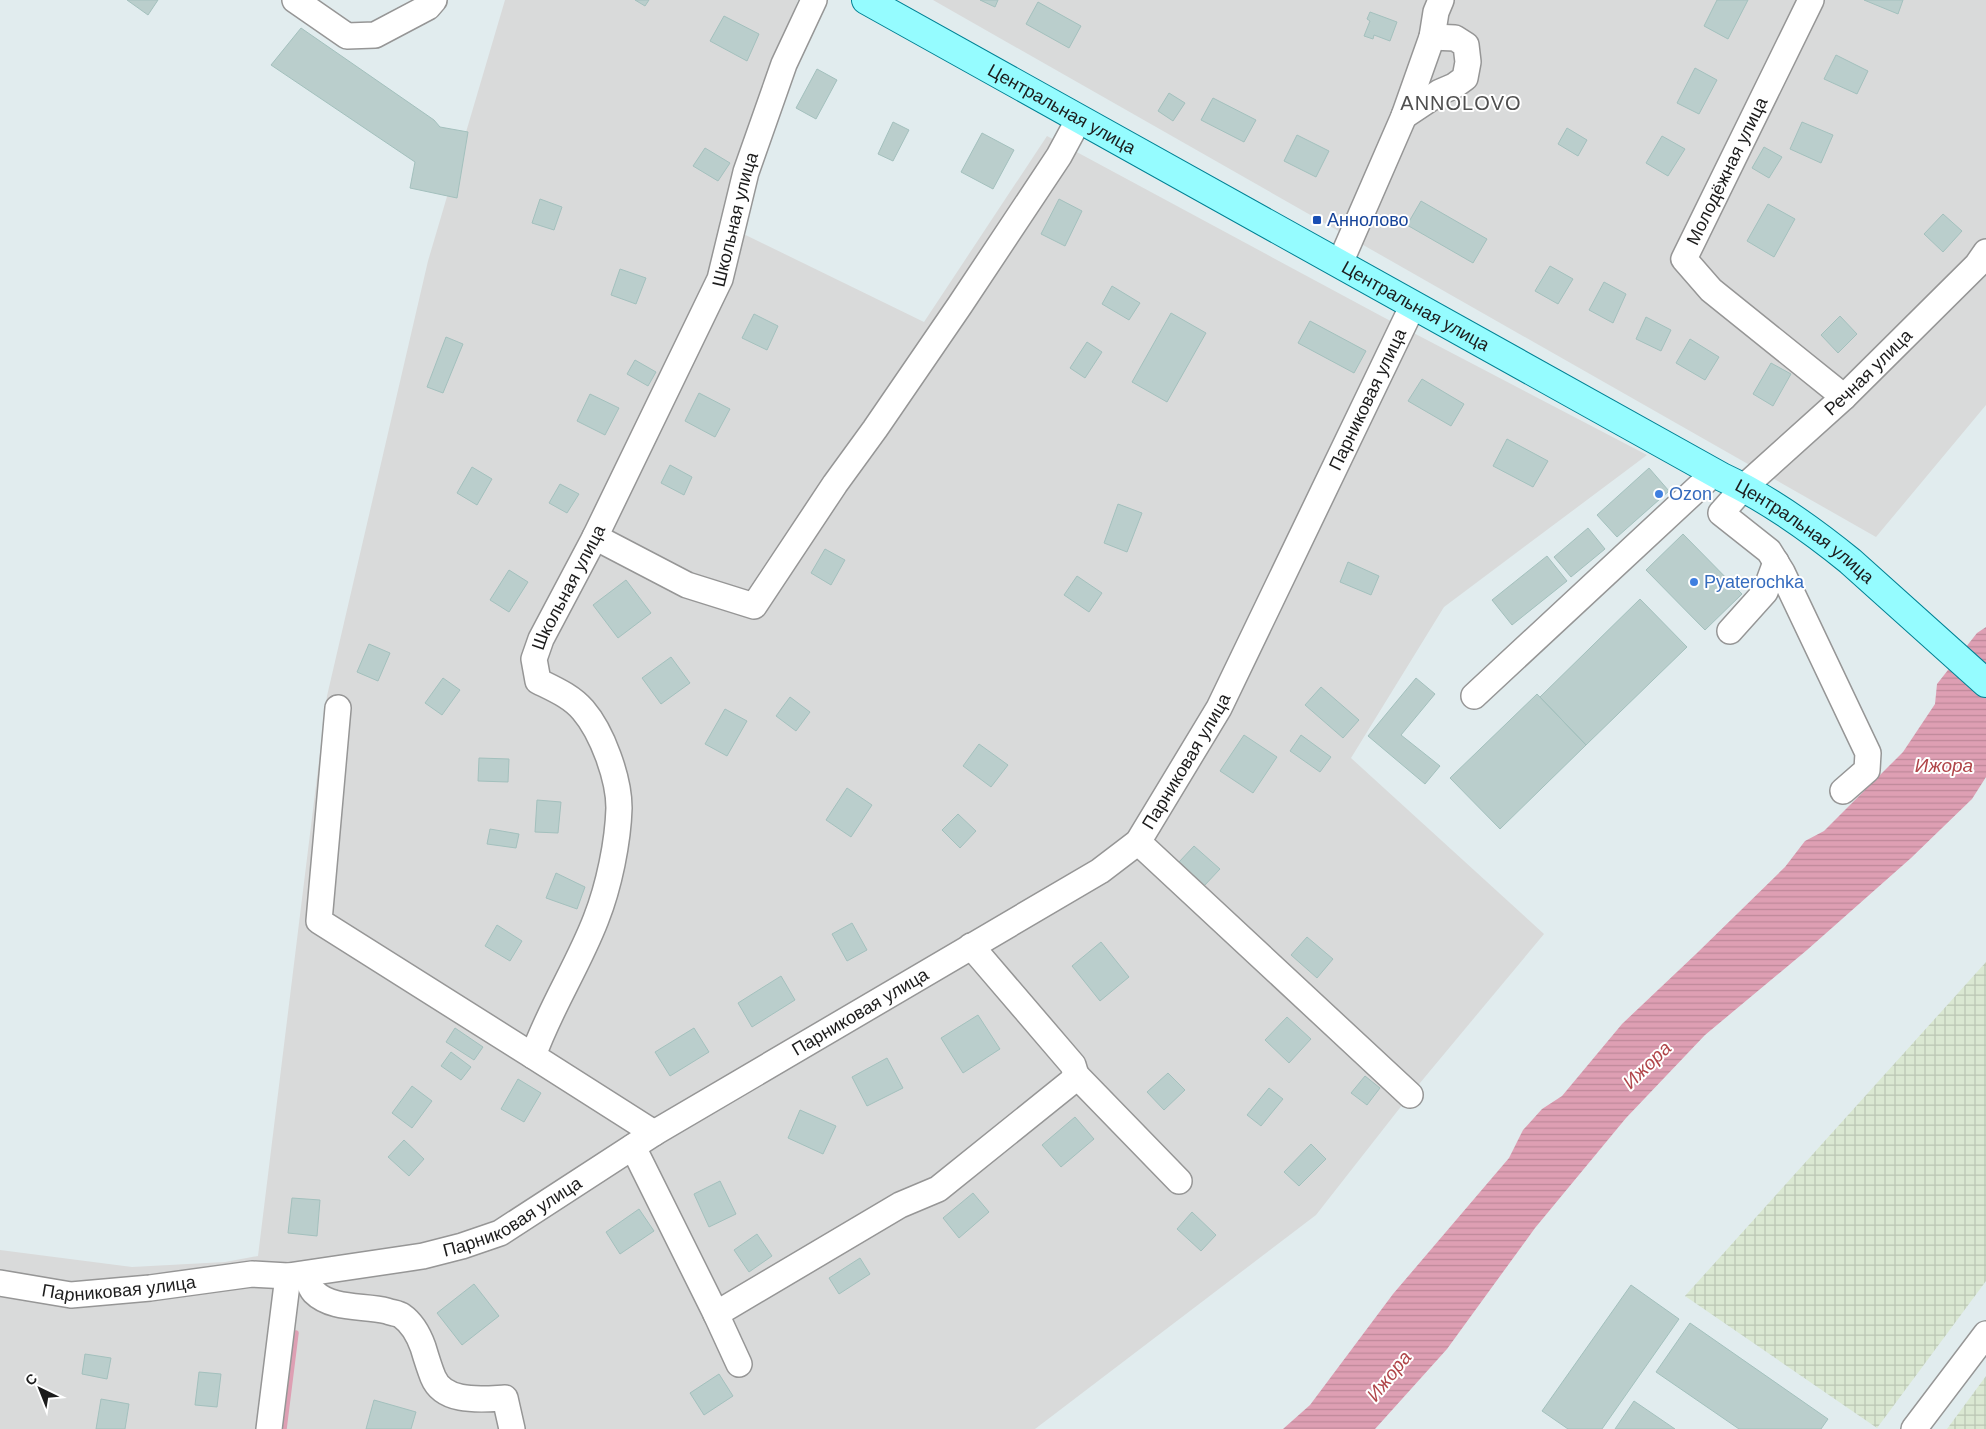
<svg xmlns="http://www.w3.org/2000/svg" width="1986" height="1429" font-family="Arial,sans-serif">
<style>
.residential{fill:#d9dada}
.industrial{fill:url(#industrial-grid)}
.water{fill:url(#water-rules)}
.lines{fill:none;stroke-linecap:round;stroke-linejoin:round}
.stream{stroke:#de9fb3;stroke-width:5.5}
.building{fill:#bacecc;stroke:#a3c0bd}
.minor-casing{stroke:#969696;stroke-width:28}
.major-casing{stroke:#008194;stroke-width:30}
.minor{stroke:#fff;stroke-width:25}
.major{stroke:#95fcff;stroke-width:28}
.transit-dot{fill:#1a4fb4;stroke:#fff;stroke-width:2}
.shop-dot{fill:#3f7fe0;stroke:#fff;stroke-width:2}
.labels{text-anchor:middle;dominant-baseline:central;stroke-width:4;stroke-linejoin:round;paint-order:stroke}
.street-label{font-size:18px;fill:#1c1c1c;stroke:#fff}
.transit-label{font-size:18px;fill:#164399;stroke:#fff;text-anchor:start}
.shop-label{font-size:18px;fill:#366cbe;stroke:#fff;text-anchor:start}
.water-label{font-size:19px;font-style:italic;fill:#b04549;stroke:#fff}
.quarter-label{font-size:20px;letter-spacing:1px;fill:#4f4f4f;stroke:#fff}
</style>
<defs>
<pattern id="industrial-grid" width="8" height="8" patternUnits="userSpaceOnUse" patternTransform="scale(1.25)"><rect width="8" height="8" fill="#dae8d2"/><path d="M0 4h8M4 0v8" fill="none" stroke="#bac6b4"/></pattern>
<pattern id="water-rules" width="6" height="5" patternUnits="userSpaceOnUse" patternTransform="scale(1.25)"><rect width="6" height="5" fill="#de9fb3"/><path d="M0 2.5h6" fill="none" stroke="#be8899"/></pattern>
</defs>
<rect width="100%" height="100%" fill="#e1ecee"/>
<path class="residential" d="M505 0H798L719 222 924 322 1047 136 1383 317 1647 455 1444 607 1351 758 1544 934 1410 1095 1316 1215 1035 1429H0V1250L132 1267 225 1262 258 1256 327 696 428 261Z
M933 0H1986V405L1876 537Z"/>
<path class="industrial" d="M1986 962V1281L1877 1428 1685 1296Z
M1986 1376V1429H1947Z"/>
<path class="water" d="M1986 627V777L1972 799 1911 858 1807 950 1705 1035 1626 1118 1535 1228 1447 1349 1375 1429H1283L1310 1405 1393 1294 1509 1158 1523 1130 1542 1109 1562 1096 1622 1024 1696 954 1785 867 1805 841 1824 831 1903 752 1935 704 1937 684 1977 633Z"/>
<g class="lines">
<path class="stream" d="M284 1429 296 1333"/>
</g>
<path class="building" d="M127 0H158L148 15Z
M635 0H649L645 6Z
M980 0H998L995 7Z
M1717 0H1748L1728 39 1704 26Z
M1864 0H1903L1898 14Z
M1038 2 1081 26 1069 48 1026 24Z
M1370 12 1397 22 1390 41 1374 35 1373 39 1364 36 1370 21 1367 19Z
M724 16 759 34 747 61 710 41Z
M301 28 434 120 440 127 468 132 457 198 410 188 415 162 271 65Z
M1836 55 1868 71 1857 94 1824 79Z
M1695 68 1717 80 1699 114 1677 103Z
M817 69 837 80 816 119 796 108Z
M1169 93 1185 103 1173 121 1158 111Z
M1213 98 1256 120 1244 142 1201 120Z
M893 122 909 130 893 161 878 154Z
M1802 122 1833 135 1821 163 1790 149Z
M1567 128 1587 140 1578 156 1558 144Z
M982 133 1014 150 993 189 961 172Z
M1297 135 1329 151 1316 177 1284 161Z
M1662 136 1685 149 1668 176 1646 163Z
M1764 147 1782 157 1769 178 1752 168Z
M705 148 730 163 718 181 693 166Z
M540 199 562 207 554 230 532 223Z
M1059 199 1082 211 1065 246 1041 234Z
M1421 201 1487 239 1473 263 1407 225Z
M1768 204 1795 219 1774 257 1747 241Z
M1943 214 1962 231 1943 252 1924 234Z
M1550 266 1573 279 1558 304 1535 291Z
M620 269 646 278 636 304 611 295Z
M1604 282 1626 294 1613 323 1589 310Z
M1112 286 1140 303 1129 320 1102 304Z
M1171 313 1206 333 1167 402 1132 382Z
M754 314 778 326 767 350 742 338Z
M1840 316 1857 334 1838 353 1821 335Z
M1646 317 1671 330 1661 351 1636 339Z
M1310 321 1366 351 1354 373 1298 343Z
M446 337 463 344 443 393 427 387Z
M1690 339 1719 357 1705 380 1676 363Z
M1087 342 1102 352 1085 378 1070 368Z
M635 360 656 372 648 386 627 374Z
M1771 363 1791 374 1773 406 1753 394Z
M1422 379 1464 404 1451 426 1408 401Z
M699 393 730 409 715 437 685 421Z
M590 394 619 408 605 435 577 421Z
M1507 439 1548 461 1533 487 1493 466Z
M670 465 692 477 684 495 661 483Z
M472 467 492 479 477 505 457 493Z
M1649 468 1669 491 1617 537 1597 515Z
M560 484 579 494 567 513 549 503Z
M1118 504 1142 513 1127 552 1104 543Z
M1588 528 1605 549 1571 577 1554 557Z
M1683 534 1742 594 1705 630 1646 570Z
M825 549 845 560 831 585 811 573Z
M1547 556 1567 581 1512 625 1492 600Z
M1348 562 1379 576 1371 595 1340 582Z
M509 570 528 582 509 612 490 600Z
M1077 576 1102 593 1089 612 1064 595Z
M626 580 651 613 618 638 593 605Z
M1640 599 1687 647 1586 745 1540 697Z
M369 644 390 653 378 681 357 672Z
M671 657 690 683 661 704 642 678Z
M443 678 460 690 442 715 425 703Z
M1416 678 1435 694 1401 735 1440 766 1425 784 1368 736Z
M1321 687 1359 720 1343 738 1305 705Z
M1537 694 1586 745 1500 829 1450 778Z
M790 697 810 712 796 731 776 716Z
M725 709 747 721 727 756 705 744Z
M1244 735 1277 757 1253 793 1220 771Z
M1301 735 1331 757 1320 772 1290 751Z
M979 744 1008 765 991 787 963 766Z
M479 758 509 759 508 782 478 781Z
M847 788 872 805 851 837 826 820Z
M537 800 561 802 558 833 535 832Z
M958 814 976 831 960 848 942 830Z
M490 829 519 834 516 848 487 844Z
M1194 846 1220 869 1204 886 1179 862Z
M556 873 585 887 577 909 546 898Z
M852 923 867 950 847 961 832 934Z
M497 925 522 941 510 961 485 946Z
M1307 937 1333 959 1317 978 1291 955Z
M1101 942 1129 977 1100 1001 1072 966Z
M781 976 795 1000 752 1027 738 1003Z
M978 1015 1000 1049 963 1073 941 1038Z
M1287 1017 1311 1039 1289 1063 1265 1040Z
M455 1028 483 1047 474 1060 446 1042Z
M694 1028 709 1052 670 1076 655 1052Z
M451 1052 471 1067 461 1080 441 1066Z
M887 1058 903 1088 867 1106 852 1077Z
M1168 1073 1185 1090 1164 1110 1147 1092Z
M1365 1076 1380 1088 1367 1105 1351 1093Z
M518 1079 541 1093 524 1122 501 1109Z
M412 1086 432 1101 412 1128 392 1113Z
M1269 1088 1283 1099 1261 1126 1247 1115Z
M800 1110 836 1126 823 1154 788 1138Z
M1075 1117 1094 1139 1061 1167 1042 1145Z
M404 1140 424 1159 409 1176 388 1157Z
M1311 1144 1326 1159 1299 1186 1284 1172Z
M720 1181 736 1214 709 1227 694 1194Z
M973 1193 989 1212 959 1238 943 1218Z
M292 1198 320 1200 317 1236 288 1233Z
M639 1209 654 1231 620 1254 606 1232Z
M1192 1212 1216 1235 1201 1251 1177 1229Z
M757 1234 772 1256 749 1272 734 1250Z
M860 1258 870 1274 839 1294 829 1278Z
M474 1284 499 1316 462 1345 437 1313Z
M1631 1285 1679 1319 1602 1429H1568L1542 1411Z
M1690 1323 1828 1419 1821 1429H1739L1656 1372Z
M85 1354 111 1358 107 1379 82 1374Z
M199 1372 221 1374 217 1407 195 1405Z
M719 1374 733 1396 704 1415 690 1393Z
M101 1399 129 1404 125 1429H96Z
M374 1400 416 1412 411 1429H366Z
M1634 1401 1675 1429H1615Z"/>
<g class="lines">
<g class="minor-casing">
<g id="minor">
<path d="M295 0 347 36 375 35 428 7 434 0"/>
<path d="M1811 0 1684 259 1711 290 1844 397"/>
<path d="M1404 116 1440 92 1454 86 1465 78 1468 62 1466 45 1455 38 1432 37"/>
<path d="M1340 263 1404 116 1432 37 1436 12 1441 0"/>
<path d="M595 537 687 585 754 606 835 484 875 429 960 305 1059 156 1079 119"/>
<path d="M1730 631 1765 592 1776 562"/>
<path d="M1474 696 1714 473"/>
<path d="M338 708 319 921 533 1056"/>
<path id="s1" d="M1843 791 1867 770 1868 753 1782 572 1769 551 1721 513 1744 487 1844 397 1977 265 1986 252"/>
<path d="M1138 842 1410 1095"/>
<path d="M1076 1075 1179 1181"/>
<path id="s2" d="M654 1133 533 1056C550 1008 578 966 596 919 609 886 618 842 619 808 619 778 602 732 583 710 571 696 554 689 538 681L534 659 541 639 595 537 720 279 746 172 784 64 814 0"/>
<path d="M633 1147 716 1314 739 1364"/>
<path d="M306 1274C308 1280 310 1288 314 1292 332 1310 364 1305 387 1311 392 1313 398 1313 402 1316 412 1323 419 1336 423 1347 426 1357 429 1367 433 1377 444 1404 482 1399 505 1398L512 1429"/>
<path id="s3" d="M0 1283 71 1295 150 1288 252 1274 288 1276 423 1256 462 1246 500 1233 654 1133 1100 871 1138 842 1219 708 1413 305"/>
<path d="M716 1314 900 1205 938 1189 1071 1082 1076 1075 1073 1065 971 946"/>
<path d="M269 1429 288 1276"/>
<path d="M1914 1429 1986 1334"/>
</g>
</g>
<g class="major-casing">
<g id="major">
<path id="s4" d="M866 0 1722 477C1765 497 1813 531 1850 561L1986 683"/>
</g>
</g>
<use href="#minor" class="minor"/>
<use href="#major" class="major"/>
</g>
<rect class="transit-dot" x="1312" y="215" width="10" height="10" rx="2.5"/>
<g class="shop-dot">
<circle cx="1659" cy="494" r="5"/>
<circle cx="1694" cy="582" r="5"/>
</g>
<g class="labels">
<g class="street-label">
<text stroke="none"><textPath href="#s4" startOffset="224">Центральная улица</textPath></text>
<text transform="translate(1727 171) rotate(-64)">Молодёжная улица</text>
<text stroke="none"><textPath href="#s2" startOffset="1075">Школьная улица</textPath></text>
<text stroke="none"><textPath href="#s4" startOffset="629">Центральная улица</textPath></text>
<text stroke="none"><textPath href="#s1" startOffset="539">Речная улица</textPath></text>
<text stroke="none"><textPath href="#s3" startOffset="1755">Парниковая улица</textPath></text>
<text stroke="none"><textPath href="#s4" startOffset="1079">Центральная улица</textPath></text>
<text stroke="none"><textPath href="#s2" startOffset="670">Школьная улица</textPath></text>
<text stroke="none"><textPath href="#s3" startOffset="1350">Парниковая улица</textPath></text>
<text stroke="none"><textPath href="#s3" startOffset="930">Парниковая улица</textPath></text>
<text stroke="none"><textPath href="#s3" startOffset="525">Парниковая улица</textPath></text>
<text stroke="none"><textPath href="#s3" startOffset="120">Парниковая улица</textPath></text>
</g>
<g class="transit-label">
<text x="1327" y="220">Аннолово</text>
</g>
<g class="shop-label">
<text x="1669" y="494">Ozon</text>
<text x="1704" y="582">Pyaterochka</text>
</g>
<g class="water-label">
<text x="1944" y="765">Ижора</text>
<text transform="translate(1647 1065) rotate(-44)">Ижора</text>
<text transform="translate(1389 1376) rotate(-51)">Ижора</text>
</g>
<g class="quarter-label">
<text x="1461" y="103">ANNOLOVO</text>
</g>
</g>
<g transform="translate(40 1389) rotate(317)" stroke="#ffffff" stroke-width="4" paint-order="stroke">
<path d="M0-4L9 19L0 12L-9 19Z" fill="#1c1c1c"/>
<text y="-8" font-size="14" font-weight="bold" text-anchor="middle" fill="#1c1c1c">С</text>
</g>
</svg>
